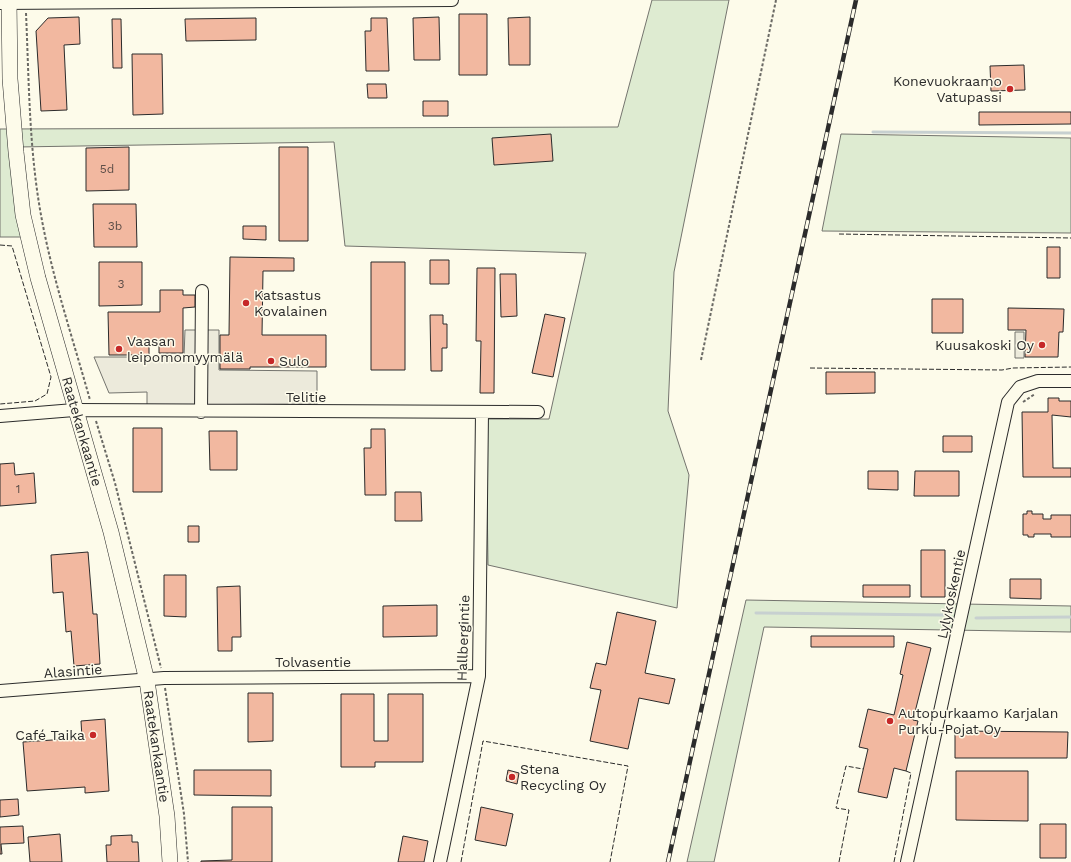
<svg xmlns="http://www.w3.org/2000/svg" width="1071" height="862" font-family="'Work Sans',sans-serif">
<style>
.green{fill:#deebd1;stroke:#74746e}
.parking{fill:#eceadb;stroke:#74746e}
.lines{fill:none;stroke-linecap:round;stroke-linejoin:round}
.stream{stroke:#c7d0d0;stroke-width:3}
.building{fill:#f2b8a0;stroke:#2b2b2b}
.minor-casing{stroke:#2b2b2b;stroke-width:14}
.major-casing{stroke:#2b2b2b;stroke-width:16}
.path{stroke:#6a6964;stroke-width:2;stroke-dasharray:3 2;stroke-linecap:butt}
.minor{stroke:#fdfbea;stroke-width:12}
.major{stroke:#fdfbea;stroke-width:15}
.rail-casing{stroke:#2b2b2b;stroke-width:4.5}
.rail{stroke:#fdfbea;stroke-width:3;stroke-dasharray:9;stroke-linecap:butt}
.fence{stroke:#2b2b2b;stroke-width:1;stroke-dasharray:5 2;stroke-linecap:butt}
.poi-dot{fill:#c62828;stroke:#fdfbea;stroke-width:1.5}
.labels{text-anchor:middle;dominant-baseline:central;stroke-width:3;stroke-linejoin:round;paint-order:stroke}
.number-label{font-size:12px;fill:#5d4e48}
.poi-label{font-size:14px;fill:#2b2b2b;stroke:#fdfbea;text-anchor:start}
.street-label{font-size:14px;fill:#2b2b2b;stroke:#fdfbea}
</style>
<rect width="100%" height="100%" fill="#fdfbea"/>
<path class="green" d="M652 0H729L674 272 668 411 689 475 677 608 488 565 486 419H549L586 253 345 246 334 142 17 147 25 237H0V129L618 127Z
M841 134 1071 138V233L822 231Z
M746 600 1071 606V632L764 627 714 862H687Z"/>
<path class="parking" d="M185 330H219V370L317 371V404L147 405V392L109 393 94 357H184Z
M1015 332H1024V358H1015Z"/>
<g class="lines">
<path class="stream" d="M873 132 1071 133
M756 613 943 615
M976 618 1071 617"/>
</g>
<path class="building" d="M459 14H487V75H459Z
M79 17 80 44 64 45 67 110 41 111 36 31 48 18Z
M439 17 440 60H414L413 18Z
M530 17V65H509L508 18Z
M256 18V40L186 41 185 19Z
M371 18H387L389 71H366L365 31H371Z
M112 19H121L122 68H113Z
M132 54H162L163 114 133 115Z
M1024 65 1025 90 991 91 990 66Z
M367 84H386L387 98H368Z
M423 101H448V116H423Z
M979 112H1071V124L979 125Z
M551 134 553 161 494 165 492 138Z
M129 147V190L86 191V148Z
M279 147H308V241H279Z
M93 204H136L137 247H94Z
M243 226H266V240L243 239Z
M1047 247H1060V278H1047Z
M230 257 294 258V271H263L262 335H326V367H250V369H220V335H229Z
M430 260H449V284H430Z
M99 262H142V305L99 306Z
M371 262H405V370H371Z
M477 268H495L494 393H480L481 341H476Z
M500 274H516L517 316 501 317Z
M160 290H183V295H195V307L183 308V353H159V341H149V355H109L108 312H160Z
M932 299H963V333H932Z
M1008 308 1064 309 1063 332H1059L1058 357H1025L1026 330H1008Z
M545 314 565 318 553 377 532 373Z
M430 315H443V324H447V348H442V371H431Z
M826 372H875V393L826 394Z
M1048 398H1059V401H1071V417L1052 415 1053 468H1071V477H1023L1022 412H1048Z
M133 428H162V492H133Z
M371 429H385L386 495H365L364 448H371Z
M209 431H237V470H210Z
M943 436H972V452H943Z
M14 463 15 475 34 473 36 503 0 506V464Z
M868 471H898V490L868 489Z
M915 471H959V496H914Z
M395 492H421L422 521H395Z
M1027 511H1032V514H1043V519H1051V515H1071V537H1051V534H1034V537H1028V535H1023V514H1027Z
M188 526H199V542H188Z
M921 550H945V597H921Z
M88 552 93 614H97L100 664 74 666 71 631 66 632 63 592 53 593 51 555Z
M164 575H186V617L164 616Z
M1010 579H1041V599L1010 598Z
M863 585H910V597H863Z
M240 586 241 637H232V651H218L217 587Z
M437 605V636L383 637V606Z
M617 612 656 621 645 673 675 679 669 704 639 698 628 749 590 741 601 690 590 688 596 663 606 665Z
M811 636H894V647H811Z
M907 642 931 648 913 720 918 721 906 771 894 768 887 798 858 792 868 749 859 747 868 709 894 715 903 675 900 674Z
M248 693H273V741L248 742Z
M341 694H374V741H388V694H423V762H375V767H341Z
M105 719 109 791 85 793V787L27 791 23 742 82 738 81 721Z
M955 731 1068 732 1067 758H955Z
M194 770H271V796L194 795Z
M508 770 519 773 517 784 506 781Z
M956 771H1028V821L956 820Z
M18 799 19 815 0 817V800Z
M232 807H272V862H201V861L232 860Z
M481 807 513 814 506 846 475 840Z
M1040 824H1066V858H1040Z
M23 826 24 843 1 844 2 854H0V827Z
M60 834 62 862H30L28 837Z
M132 835V842H138L139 862H107L106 845H111V836Z
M403 836 428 841 424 862H398Z"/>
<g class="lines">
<g class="minor-casing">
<path id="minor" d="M0 3 452 0
M201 412 202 291
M0 416 74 410 538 412
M0 691 164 678 479 676
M440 862 479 676 482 412
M907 862 1008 402 1020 387 1038 381H1071"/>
</g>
<g class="major-casing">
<g id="major">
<path id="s1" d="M9 0 10 79 16 152 23 215 38 278 111 532 147 681 167 816 170 862"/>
</g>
</g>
<path class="path" d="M26 13C29 81 29 149 41 215 52 277 73 339 90 400
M701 360 776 0
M1023 402 1035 394
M96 421 115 483 161 668
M165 688 184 814 188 862"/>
<use href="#minor" class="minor"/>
<use href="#major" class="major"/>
<g class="rail-casing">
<path id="rail" d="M668 862 856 0"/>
</g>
<use href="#rail" class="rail"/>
<path class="fence" d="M839 234 1071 238
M0 245 12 246 51 377 47 394 35 401 0 404
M810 368 1002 370 1013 368 1071 367
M461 862 483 741 628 766 610 862
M839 862 849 810 836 808 846 766 863 769
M894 862 911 773 906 771"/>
</g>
<g class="poi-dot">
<circle cx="1010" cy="89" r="4"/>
<circle cx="246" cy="303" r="4"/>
<circle cx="1042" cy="345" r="4"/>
<circle cx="119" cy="349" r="4"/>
<circle cx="271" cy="361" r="4"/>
<circle cx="890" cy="721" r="4"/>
<circle cx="93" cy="735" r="4"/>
<circle cx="512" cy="777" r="4"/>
</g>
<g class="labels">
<g class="number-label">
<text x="107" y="169">5d</text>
<text x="115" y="226">3b</text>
<text x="121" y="284">3</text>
<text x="18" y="489">1</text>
</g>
<g class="poi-label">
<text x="1002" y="81" text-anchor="end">Konevuokraamo<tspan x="1002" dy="16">Vatupassi</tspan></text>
<text x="254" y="295">Katsastus<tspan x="254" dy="16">Kovalainen</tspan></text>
<text x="127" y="341">Vaasan<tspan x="127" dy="16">leipomomyymälä</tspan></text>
<text x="1034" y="345" text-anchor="end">Kuusakoski Oy</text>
<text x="279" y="361">Sulo</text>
<text x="898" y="713">Autopurkaamo Karjalan<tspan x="898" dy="16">Purku-Pojat Oy</tspan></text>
<text x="85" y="735" text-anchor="end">Café Taika</text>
<text x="520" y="769">Stena<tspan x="520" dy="16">Recycling Oy</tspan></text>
</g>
<g class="street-label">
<text x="306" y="397">Telitie</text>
<text stroke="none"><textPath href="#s1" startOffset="440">Raatekankaantie</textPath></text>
<text transform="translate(951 594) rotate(-78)">Lylykoskentie</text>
<text transform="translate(463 638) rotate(-88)">Hallbergintie</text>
<text x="313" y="662">Tolvasentie</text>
<text transform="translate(73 671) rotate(-4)">Alasintie</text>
<text stroke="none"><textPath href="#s1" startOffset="764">Raatekankaantie</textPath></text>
</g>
</g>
</svg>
